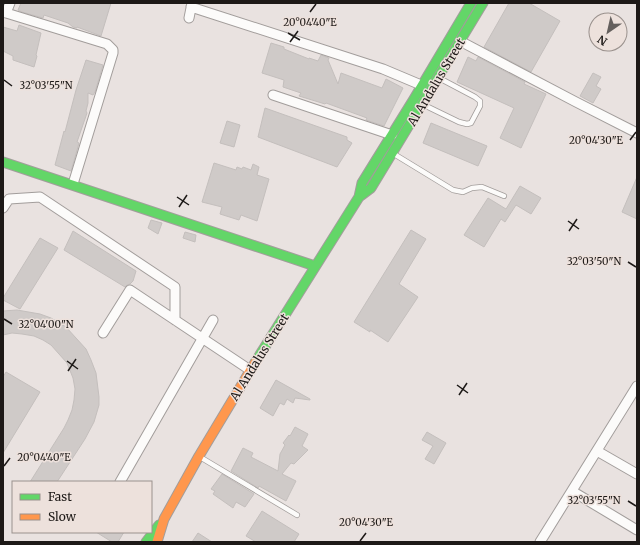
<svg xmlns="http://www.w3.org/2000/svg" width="640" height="545" font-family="Merriweather,serif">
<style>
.building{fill:#cfcac8;stroke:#c4bfbd}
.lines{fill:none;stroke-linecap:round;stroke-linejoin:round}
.lane-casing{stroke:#a29d9b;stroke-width:6}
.street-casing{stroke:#a29d9b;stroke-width:11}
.fast-casing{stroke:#a29d9b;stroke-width:11}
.slow-casing{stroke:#a29d9b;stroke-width:11}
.lane{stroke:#fcfbfa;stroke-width:4.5}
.street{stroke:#fcfbfa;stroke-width:9}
.fast{stroke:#63d668;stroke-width:9}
.slow{stroke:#ff974d;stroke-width:9}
.ticks{fill:none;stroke:#1d1917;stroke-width:1.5}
.labels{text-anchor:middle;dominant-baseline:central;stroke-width:3;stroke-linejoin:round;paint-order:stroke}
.street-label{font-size:12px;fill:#1d1917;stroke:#ede1dc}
.ticks-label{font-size:10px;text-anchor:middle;fill:#1d1917;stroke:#ede1dc;stroke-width:3;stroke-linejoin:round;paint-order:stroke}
</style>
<rect width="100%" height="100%" fill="#e9e2e0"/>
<path class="building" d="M21 3H111L101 36 77 27V28L73 27 68 23 44 15 43 18 22 12 18 10Z
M509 3H529L560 21 531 72 484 47Z
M19 25 41 33 36 55 37 56 34 67 13 60V56L3 51V27L17 31Z
M271 43 284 47V49L309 59V58L318 61 321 55 329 58 328 60 338 84 341 73 382 88 386 79 403 88 384 126 366 120 367 118 326 103 325 104 299 96 301 93 283 87 284 80 262 73Z
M468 57 476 61 478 57 525 82 524 84 546 94 521 148 500 138 514 108 457 82Z
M86 60 103 65 95 92 93 95 88 93V103L86 111 87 113 77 142 79 143 71 171 55 165 64 131 65 132 76 90Z
M593 73 601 77 596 86 601 89 593 103 580 96Z
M265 108 347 137V140L352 143 337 167 258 137Z
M227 121 240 125 234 147 220 143Z
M431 123 487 146 478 166 423 143Z
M214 163 236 170 237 167 242 169 243 167 251 170 253 164 259 167 257 175 269 179 257 221 241 215 239 220 220 214 222 207 202 202Z
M637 177V219L622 212Z
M520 186 541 198 531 214 516 205 505 222 501 219 484 247 464 235 488 198 506 209Z
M151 220 162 223 158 234 148 228Z
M411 230 426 239 399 284 418 297 388 342 370 330V332L354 322Z
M73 231 136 271 133 281 130 284 127 285 125 287 64 250Z
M185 232 196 235 195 242 183 238Z
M40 238 58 248 20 309 3 300V298Z
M17 310 40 314 51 318 66 327 86 349 91 360 96 373 99 397V405L94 422 85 439 57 482H30L64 428 68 420 72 410 74 400 75 389 73 378 67 363 51 345 43 340 34 336 22 334 12 333 3 335V311Z
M6 372 40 392 3 453V377Z
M276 380 310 399V400L295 398 293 403 287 399 284 405 280 403 273 416 260 408Z
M295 427 308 434 302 446 308 450 294 464 291 463 282 474 296 481 286 501 259 486 258 488 231 471 243 448 253 453 251 457 278 471 280 454 285 445 283 443 289 435 290 436Z
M427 432 446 443 434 464 425 459 433 446 422 440Z
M222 474 254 494 245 507 236 502 233 508 213 494 215 491 211 489Z
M262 511 299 534 294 542H256L246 536Z
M96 532H124L118 542H112Z
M198 533 212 542H192Z"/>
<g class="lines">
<g class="lane-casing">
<path id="lane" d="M424 105 459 122 467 124 471 123 480 106V101L475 97 439 78
M394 154 453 190 463 192 472 188 482 187 504 196
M200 457 297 515"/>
</g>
<g class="street-casing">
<path id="street" d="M191 7 383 69 421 85
M3 12 107 44 113 50V53L73 184
M6 13 10 3
M189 18 192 3
M460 41 576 102 637 133
M273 95 392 135
M3 208 9 199 40 197 175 287V320
M103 333 130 290 250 370
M597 451 637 474
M120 482 213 320
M572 491 637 530
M540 542 637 386"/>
</g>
<g class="fast-casing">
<path id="fast" d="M3 162 315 266
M359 197 362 183 414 99 471 3
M256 361 359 197 371 188 483 3
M146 542 159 525"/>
</g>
<g class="slow-casing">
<path id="slow" d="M157 542 164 519 199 456 256 361"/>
</g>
<use href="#lane" class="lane"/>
<use href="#street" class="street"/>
<use href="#fast" class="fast"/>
<use href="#slow" class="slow"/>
</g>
<path class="ticks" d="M310 12 316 4M288 33 300 40M290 42 298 31M4 80 12 86M630 140 636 132M177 197 189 205M179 207 187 195M568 221 579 229M569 231 577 219M628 262 636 267M4 319 12 324M67 361 78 369M68 371 76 359M457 385 468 393M459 395 467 383M4 466 10 458M628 501 636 506M360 541 366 533"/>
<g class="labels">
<g class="street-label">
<text transform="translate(436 82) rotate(-59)">Al Andalus Street</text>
<text transform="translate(259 357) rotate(-58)">Al Andalus Street</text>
</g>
</g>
<g class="ticks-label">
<text x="310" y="26">20°04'40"E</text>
<text x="46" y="89">32°03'55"N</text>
<text x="596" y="144">20°04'30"E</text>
<text x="594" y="265">32°03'50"N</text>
<text x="46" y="328">32°04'00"N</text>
<text x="44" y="461">20°04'40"E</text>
<text x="594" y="504">32°03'55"N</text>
<text x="366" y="526">20°04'30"E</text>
</g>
<rect width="640" height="545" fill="none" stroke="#1d1917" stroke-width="8"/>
<rect x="12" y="481" width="140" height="52" fill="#ede1dc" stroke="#9a918d"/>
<rect x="20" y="494" width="20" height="6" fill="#63d668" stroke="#9a918d"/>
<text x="48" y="501" font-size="12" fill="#1d1917">Fast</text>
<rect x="20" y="514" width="20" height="6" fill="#ff974d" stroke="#9a918d"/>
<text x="48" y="521" font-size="12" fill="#1d1917">Slow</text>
<g transform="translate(608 32) rotate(214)"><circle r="19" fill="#ede1dc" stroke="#9a918d"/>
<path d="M0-3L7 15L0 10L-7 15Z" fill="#645f5d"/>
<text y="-6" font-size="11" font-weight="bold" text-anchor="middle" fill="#1d1917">N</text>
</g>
</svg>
